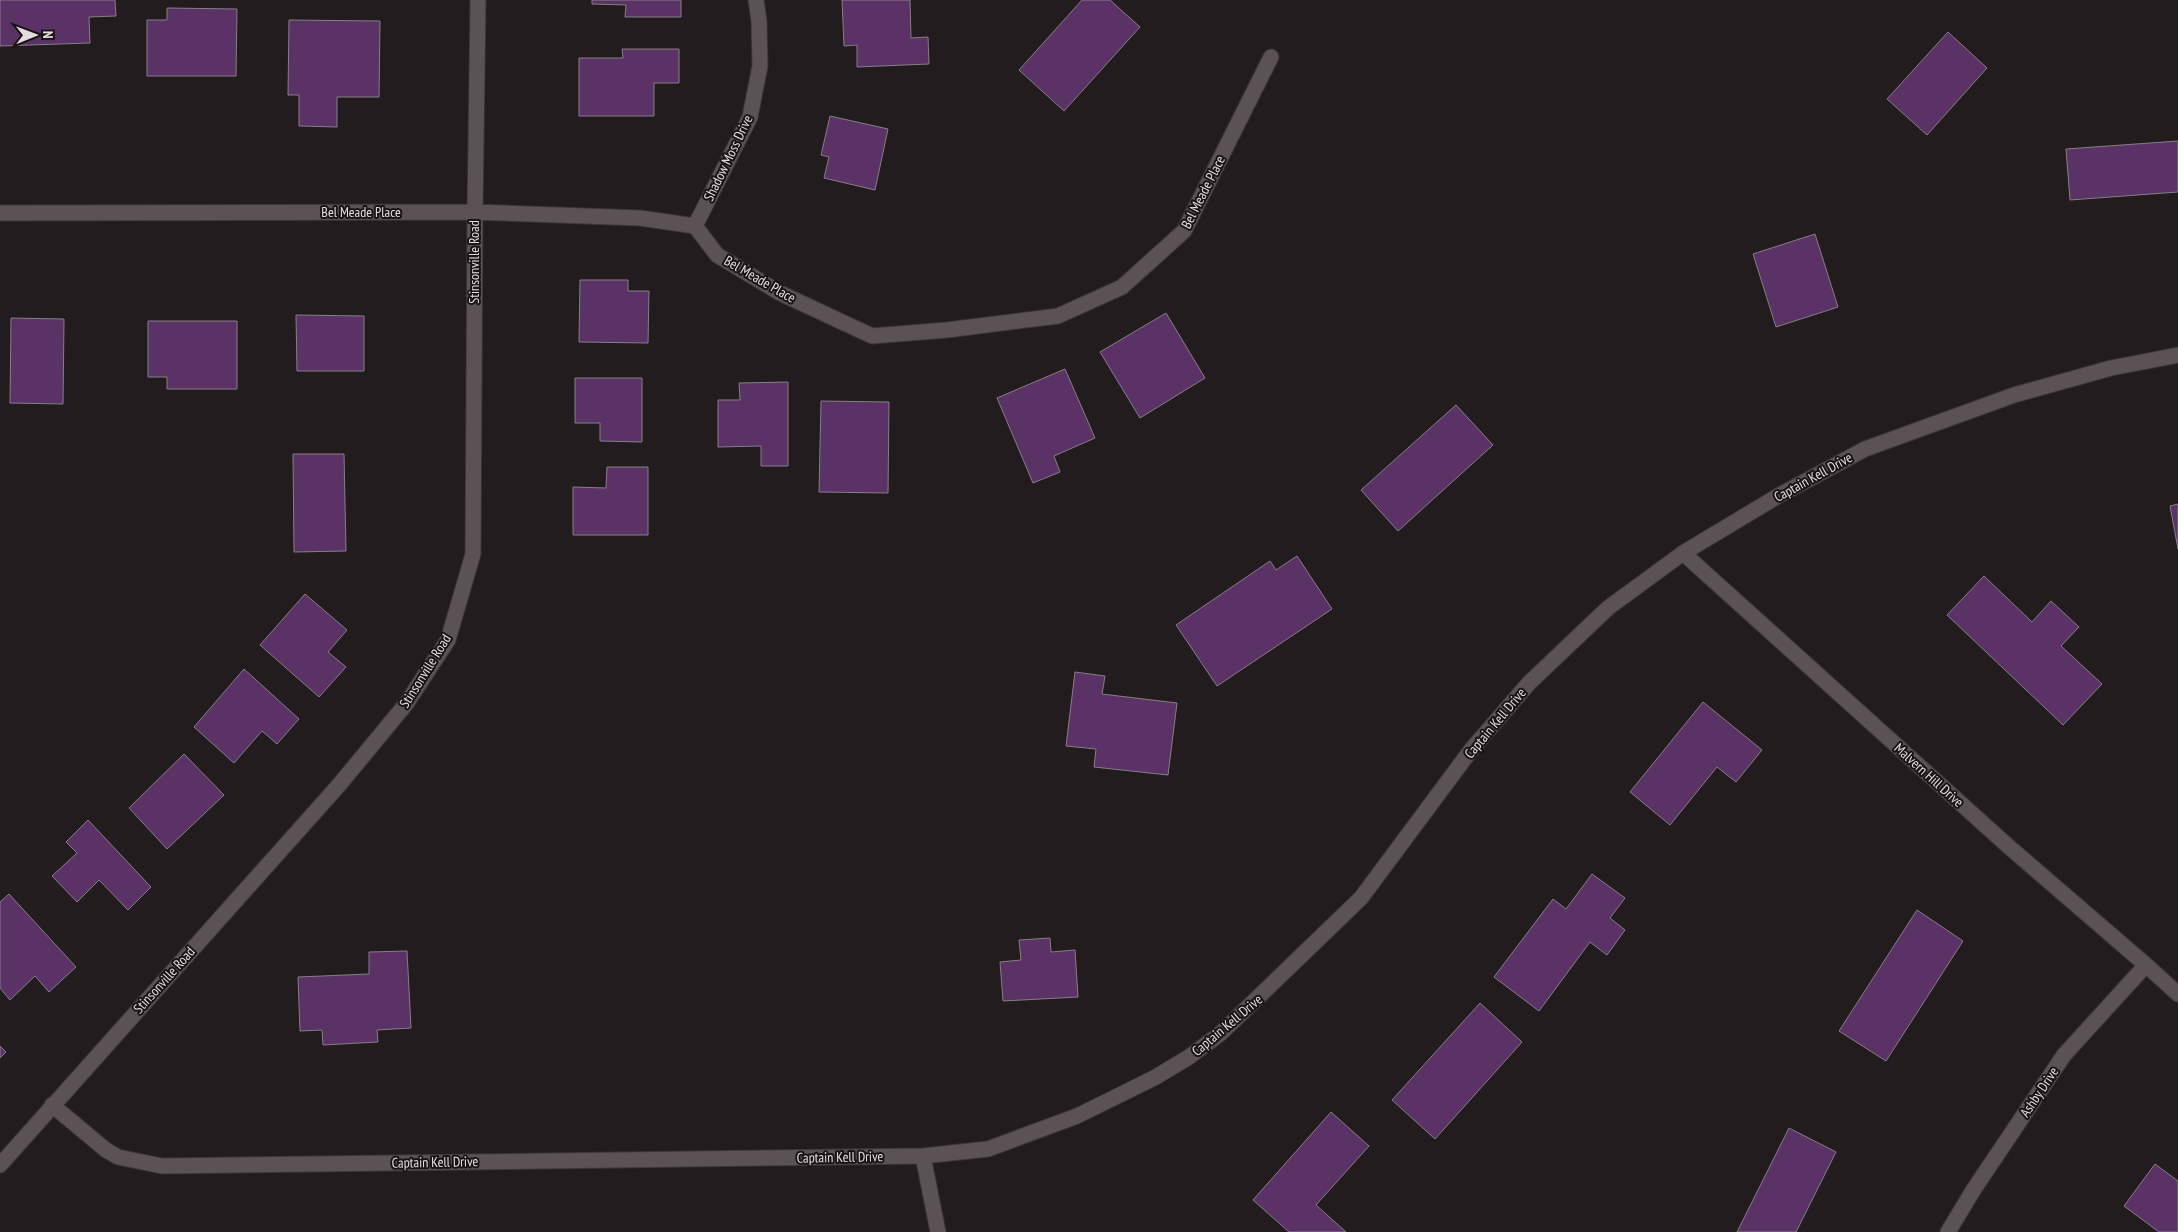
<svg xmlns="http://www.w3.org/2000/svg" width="2178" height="1232" font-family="'PT Sans Narrow',sans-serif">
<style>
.building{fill:#5b3266;stroke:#857f86}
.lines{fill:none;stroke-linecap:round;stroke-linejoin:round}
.street-casing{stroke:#3b3638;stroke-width:17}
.street{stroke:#5a5255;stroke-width:15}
.labels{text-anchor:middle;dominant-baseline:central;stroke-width:4;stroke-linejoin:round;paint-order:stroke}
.street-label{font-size:14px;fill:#e3dee0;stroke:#1a1316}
</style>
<rect width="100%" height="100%" fill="#231c1f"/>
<path class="building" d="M0 0H115L116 16 89 17 90 43 0 46Z
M592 0H681V17H625L626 5 592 4Z
M842 0H910L911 38 928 37 929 64 857 67V45L844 46Z
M1082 0H1110L1140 27 1064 111 1019 70Z
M167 8 237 9 236 76H147V20H167Z
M289 20 380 21 379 97H337V127L299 126V95H288Z
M1948 32 1987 68 1927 135 1887 99Z
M622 49H679V83H654V116H579V58H623Z
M830 116 888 129 875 190 824 178 829 157 821 155Z
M2178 141V192L2070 200 2066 149Z
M1815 234 1838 307 1776 327 1753 254Z
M580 280H628V291H649L648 343 579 342Z
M1166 313 1205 378 1140 418 1100 352Z
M296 315 364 316V371H297Z
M11 318 64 319 63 404 10 403Z
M148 321H237V389H167V377H148Z
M1065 369 1095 438 1054 456 1060 472 1033 483 997 398Z
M575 378H642V442L600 441V423H575Z
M788 382V466H761V446L718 447V400H740L739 383Z
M821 401 889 402 888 493 819 492Z
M1456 405 1493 445 1398 531 1361 490Z
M293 454H344L346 551 294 552Z
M607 467H648V535H573V487L606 488Z
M2178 504V549L2170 506Z
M1297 556 1332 609 1217 686 1176 625 1270 561 1276 570Z
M1984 576 2032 622 2051 601 2079 627 2061 646 2102 684 2063 725 1947 615Z
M305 594 347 630 328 652 346 667 319 697 260 645Z
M244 669 299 719 277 744 262 731 234 763 194 727Z
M1075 672 1105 676 1102 694 1177 703 1168 775 1094 767 1096 749 1066 746Z
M1703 702 1762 750 1736 782 1717 767 1670 825 1630 792Z
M184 754 224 795 167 849 129 808Z
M88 820 151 887 128 910 99 880 77 902 52 876 77 853 66 842Z
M1592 874 1625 898 1610 918 1625 930 1607 955 1590 942 1539 1011 1494 977 1553 899 1566 909Z
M9 894 76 967 49 992 35 976 10 1000 0 988V902Z
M1917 910 1963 941 1886 1061 1839 1031Z
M1050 938 1051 952 1075 950 1078 997 1003 1001 1000 962 1021 960 1019 940Z
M407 951 411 1028 377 1030 378 1042 323 1045 322 1030 300 1031 298 977 369 974V952Z
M1480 1003 1522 1042 1435 1139 1392 1100Z
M0 1046 6 1052 0 1058Z
M1331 1112 1369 1146 1316 1205 1346 1232H1289L1253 1200Z
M1789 1128 1836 1152 1796 1232H1737Z
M2155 1164 2178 1181V1232H2159L2124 1206Z"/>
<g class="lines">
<g class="street-casing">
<path id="street" d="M0 213 475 212 640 218 695 226 717 255 780 293 872 336 947 330 1058 316 1122 287 1184 231 1271 57
M695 226 750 117 760 66 759 21 756 0
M1683 553 2008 846 2146 965 2178 994
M52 1105 106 1150 118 1157 162 1166 923 1156 988 1149 1077 1116 1154 1078 1189 1057 1221 1033 1361 898 1471 750 1529 683 1608 608 1683 553 1778 496 1865 449 2014 395 2111 368 2178 355
M923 1156 938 1232
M0 1165 339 785 406 704 448 640 473 554 475 212 478 0
M1948 1232 1974 1189 2064 1055 2146 965"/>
</g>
<use href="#street" class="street"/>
</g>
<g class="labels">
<g class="street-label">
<text transform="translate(728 158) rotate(-64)">Shadow Moss Drive</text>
<text transform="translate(1203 192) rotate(-63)">Bel Meade Place</text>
<text x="361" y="212">Bel Meade Place</text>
<text transform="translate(474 262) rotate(-90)">Stinsonville Road</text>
<text transform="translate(760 279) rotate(30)">Bel Meade Place</text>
<text transform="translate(1813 477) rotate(-29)">Captain Kell Drive</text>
<text transform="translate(425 671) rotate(-58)">Stinsonville Road</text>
<text transform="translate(1495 723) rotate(-50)">Captain Kell Drive</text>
<text transform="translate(1929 775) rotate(42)">Malvern Hill Drive</text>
<text transform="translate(164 980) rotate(-48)">Stinsonville Road</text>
<text transform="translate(1227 1025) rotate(-40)">Captain Kell Drive</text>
<text transform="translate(2039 1092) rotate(-56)">Ashby Drive</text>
<text transform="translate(840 1157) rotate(-1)">Captain Kell Drive</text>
<text transform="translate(435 1162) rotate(-1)">Captain Kell Drive</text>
</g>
</g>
<g transform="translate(35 35) rotate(89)" stroke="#1a1316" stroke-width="4" paint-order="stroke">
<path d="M0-4L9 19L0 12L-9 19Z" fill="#e3dee0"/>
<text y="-8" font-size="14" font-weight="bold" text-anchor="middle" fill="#e3dee0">N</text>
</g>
</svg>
